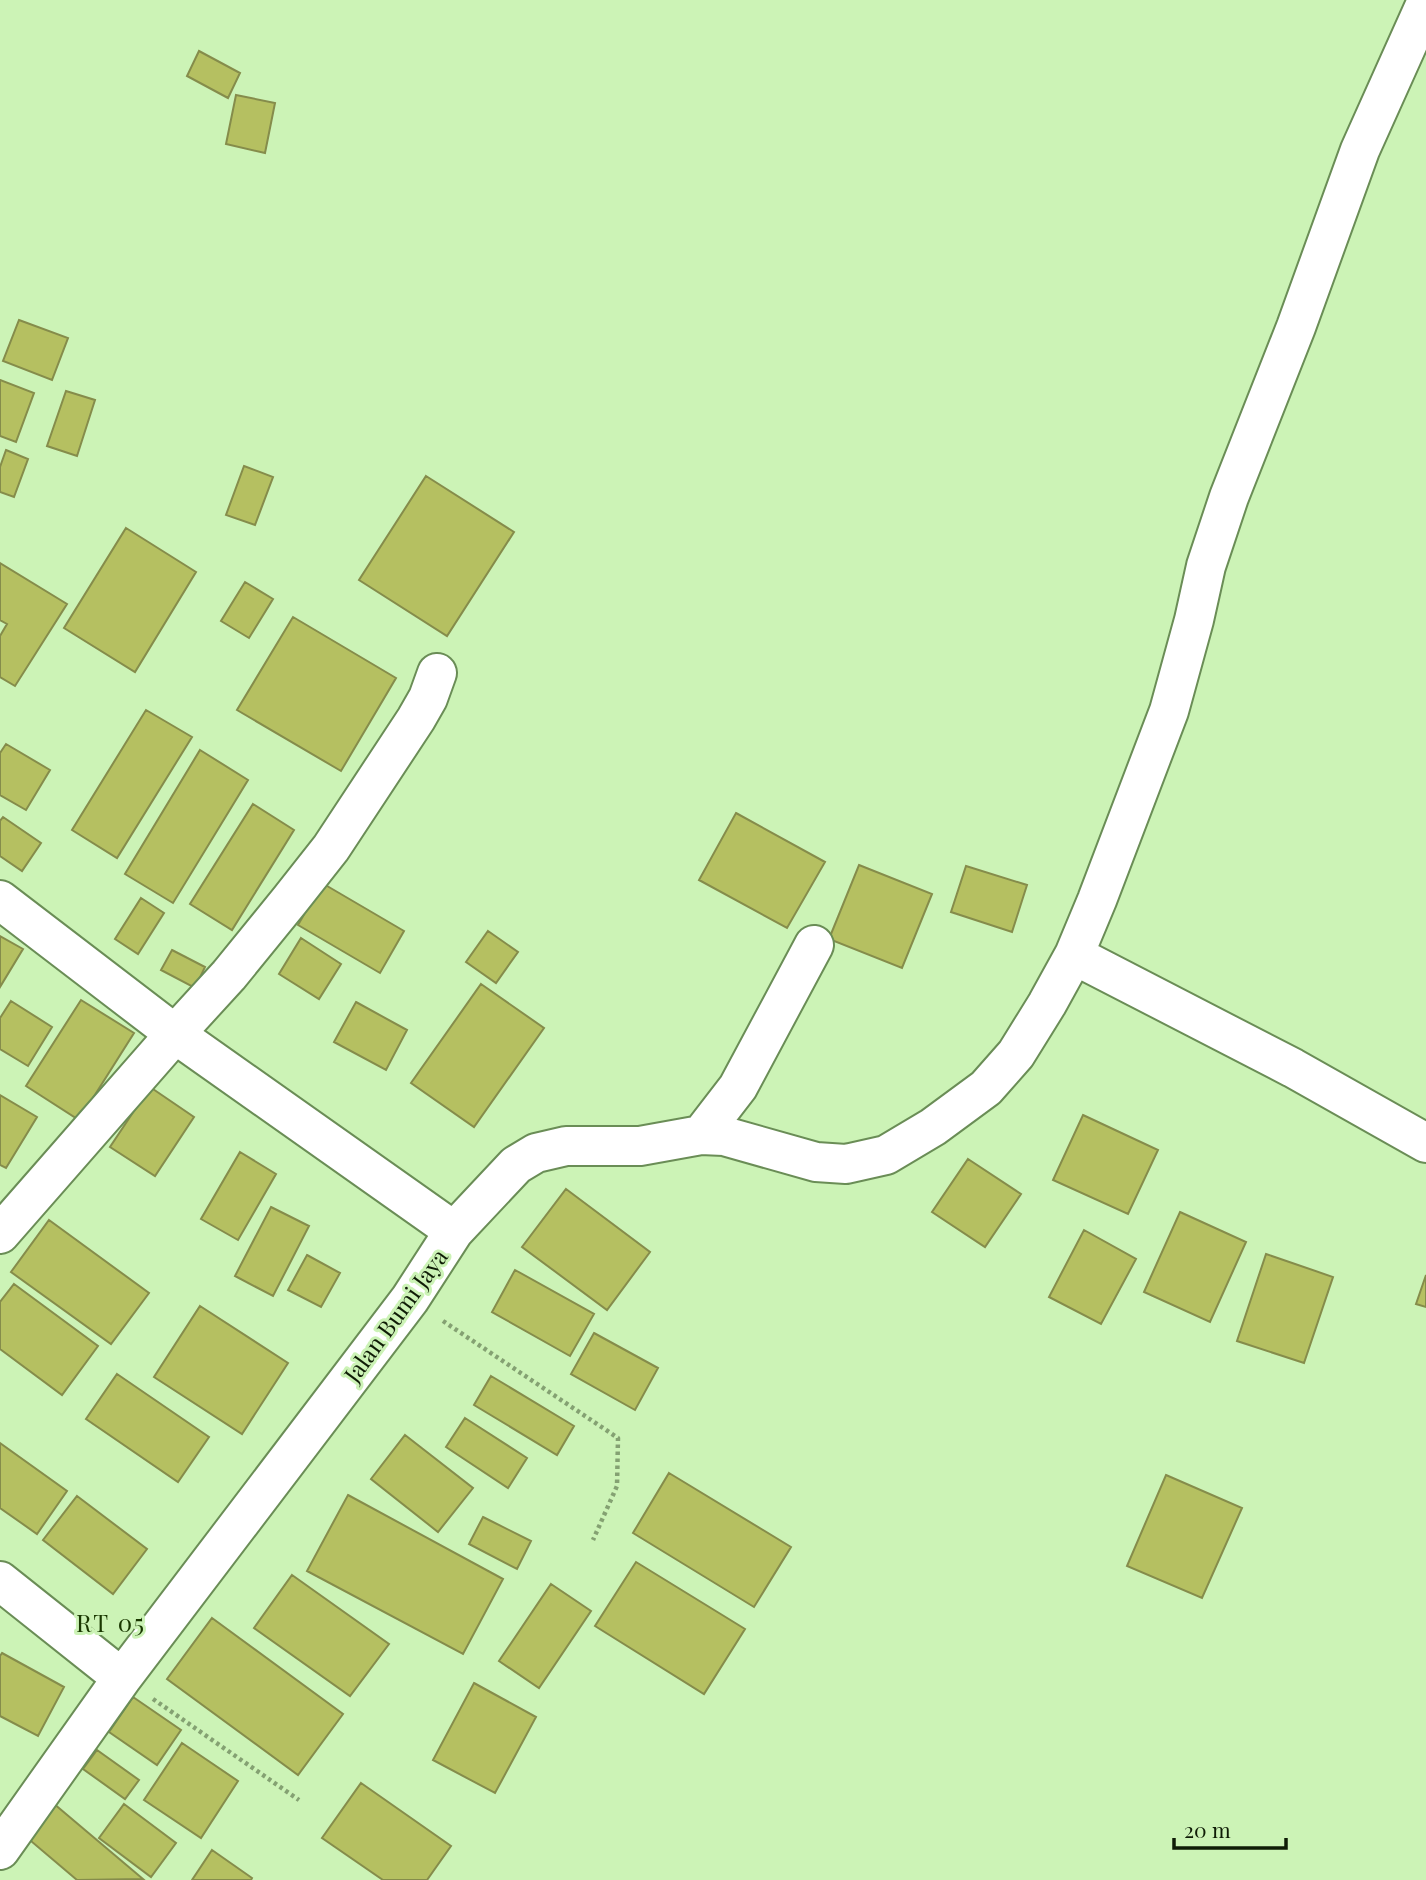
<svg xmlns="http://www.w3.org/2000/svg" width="1426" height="1880" font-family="'Playfair Display',serif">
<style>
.building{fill:#b5c061;stroke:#858c4b;stroke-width:2}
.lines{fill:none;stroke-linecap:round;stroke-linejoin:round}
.minor-casing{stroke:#6a8d56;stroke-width:42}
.path{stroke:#84a172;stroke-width:4.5;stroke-dasharray:3.5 3.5;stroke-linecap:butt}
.minor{stroke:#fff;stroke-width:38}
.labels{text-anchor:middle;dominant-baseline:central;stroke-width:6;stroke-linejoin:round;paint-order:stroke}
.street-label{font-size:23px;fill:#0f1c06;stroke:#ccf3b6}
.neighbourhood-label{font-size:24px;letter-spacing:2px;fill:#193700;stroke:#ccf3b6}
</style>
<rect width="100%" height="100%" fill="#ccf3b6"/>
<path class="building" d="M199 51 240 73 228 98 187 76Z
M236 95 275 103 265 153 226 144Z
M19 320 68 338 52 380 3 361Z
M0 380 34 393 16 442 0 436Z
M66 391 95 400 77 456 47 446Z
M6 450 28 459 14 497 0 492V467Z
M244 466 273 477 255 525 226 515Z
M426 476 514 532 447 636 359 580Z
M126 528 196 572 135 672 64 628Z
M0 563 67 604 15 686 0 677V636L7 624 0 620Z
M245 582 273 599 249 638 221 621Z
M293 617 396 678 341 771 237 710Z
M146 710 192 737 117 858 72 830Z
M6 744 50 770 26 810 0 795V753Z
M200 750 248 780 173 903 125 874Z
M253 804 294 830 232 930 190 904Z
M736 813 825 862 787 928 699 880Z
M3 817 41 843 22 871 0 856V821Z
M859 865 932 894 902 968 829 939Z
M966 866 1027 885 1012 932 951 912Z
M322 883 404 931 380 973 298 925Z
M141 898 164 913 138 954 115 939Z
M488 931 518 952 496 983 466 962Z
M0 936 23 949 0 987Z
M301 938 341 964 319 999 279 974Z
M172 950 205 967 195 988 161 970Z
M481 984 544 1028 474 1127 411 1083Z
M81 1000 134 1033 79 1120 26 1086Z
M11 1001 52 1027 28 1066 0 1049V1018Z
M356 1002 407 1030 386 1070 334 1042Z
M150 1087 194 1117 155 1176 110 1147Z
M0 1095 37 1117 6 1168 0 1165Z
M1083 1115 1158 1150 1128 1214 1053 1180Z
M240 1152 276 1174 238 1240 201 1219Z
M968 1159 1021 1194 985 1247 932 1212Z
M566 1189 650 1252 607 1310 522 1247Z
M271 1207 309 1226 273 1296 235 1276Z
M1180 1212 1246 1242 1210 1322 1144 1292Z
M49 1220 149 1293 111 1344 11 1272Z
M1084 1230 1136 1259 1101 1324 1049 1297Z
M1266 1254 1333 1277 1304 1363 1237 1341Z
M307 1255 340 1273 321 1307 288 1290Z
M515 1270 594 1314 570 1356 492 1312Z
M1426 1275V1307L1416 1304Z
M14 1284 98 1346 62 1395 0 1349V1302Z
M200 1306 288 1363 242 1434 154 1377Z
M594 1333 658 1368 635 1410 571 1374Z
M117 1374 209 1437 178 1482 86 1419Z
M491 1376 574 1426 557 1455 474 1405Z
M465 1418 527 1458 508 1488 446 1447Z
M405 1435 473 1488 438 1532 371 1479Z
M0 1443 67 1491 37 1534 0 1508Z
M669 1473 791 1547 754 1607 633 1533Z
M1166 1475 1242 1508 1202 1598 1127 1566Z
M348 1495 503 1579 463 1654 307 1571Z
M77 1496 147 1549 113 1594 43 1540Z
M483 1517 531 1541 517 1569 469 1544Z
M636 1562 745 1629 704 1694 595 1626Z
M292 1575 389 1644 350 1696 254 1628Z
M551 1584 591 1611 539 1688 499 1661Z
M212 1618 343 1714 298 1775 167 1679Z
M2 1653 64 1687 38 1736 0 1716V1656Z
M474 1683 536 1717 495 1793 433 1760Z
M133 1697 181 1730 157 1765 109 1732Z
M182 1743 238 1781 201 1838 144 1800Z
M97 1750 139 1780 125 1799 83 1769Z
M361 1783 451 1846 427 1880H383L322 1838Z
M53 1803 143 1879 77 1880 25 1836Z
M124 1804 176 1843 151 1877 99 1838Z
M212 1850 252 1878 251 1880H192Z"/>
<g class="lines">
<g class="minor-casing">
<path id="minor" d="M0 900 175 1034 454 1231 410 1299 122 1678 0 1850
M1074 955 1293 1068 1426 1143
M701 1135 738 1087 814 945
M454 1231 516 1165 536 1153 566 1146H640L701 1135 724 1136 816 1162 846 1164 886 1155 933 1127 986 1088 1016 1054 1047 1004 1074 955 1097 900 1169 711 1194 620 1206 566 1229 497 1296 327 1360 150 1426 3
M0 1234 175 1034 229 975 290 900 331 848 416 719 428 698 437 673
M0 1581 122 1678"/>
</g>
<path class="path" d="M443 1321 618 1438 617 1486 593 1540
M153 1699 299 1800"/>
<use href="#minor" class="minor"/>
</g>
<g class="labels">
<g class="street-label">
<text transform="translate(395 1315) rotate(-54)">Jalan Bumi Jaya</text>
</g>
<g class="neighbourhood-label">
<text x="111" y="1622">RT 05</text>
</g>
</g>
<path d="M1174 1838v10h112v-10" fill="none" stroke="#0f1c06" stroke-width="3.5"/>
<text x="1184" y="1838" font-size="21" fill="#0f1c06" stroke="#ccf3b6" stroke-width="5" paint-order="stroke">20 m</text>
</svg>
